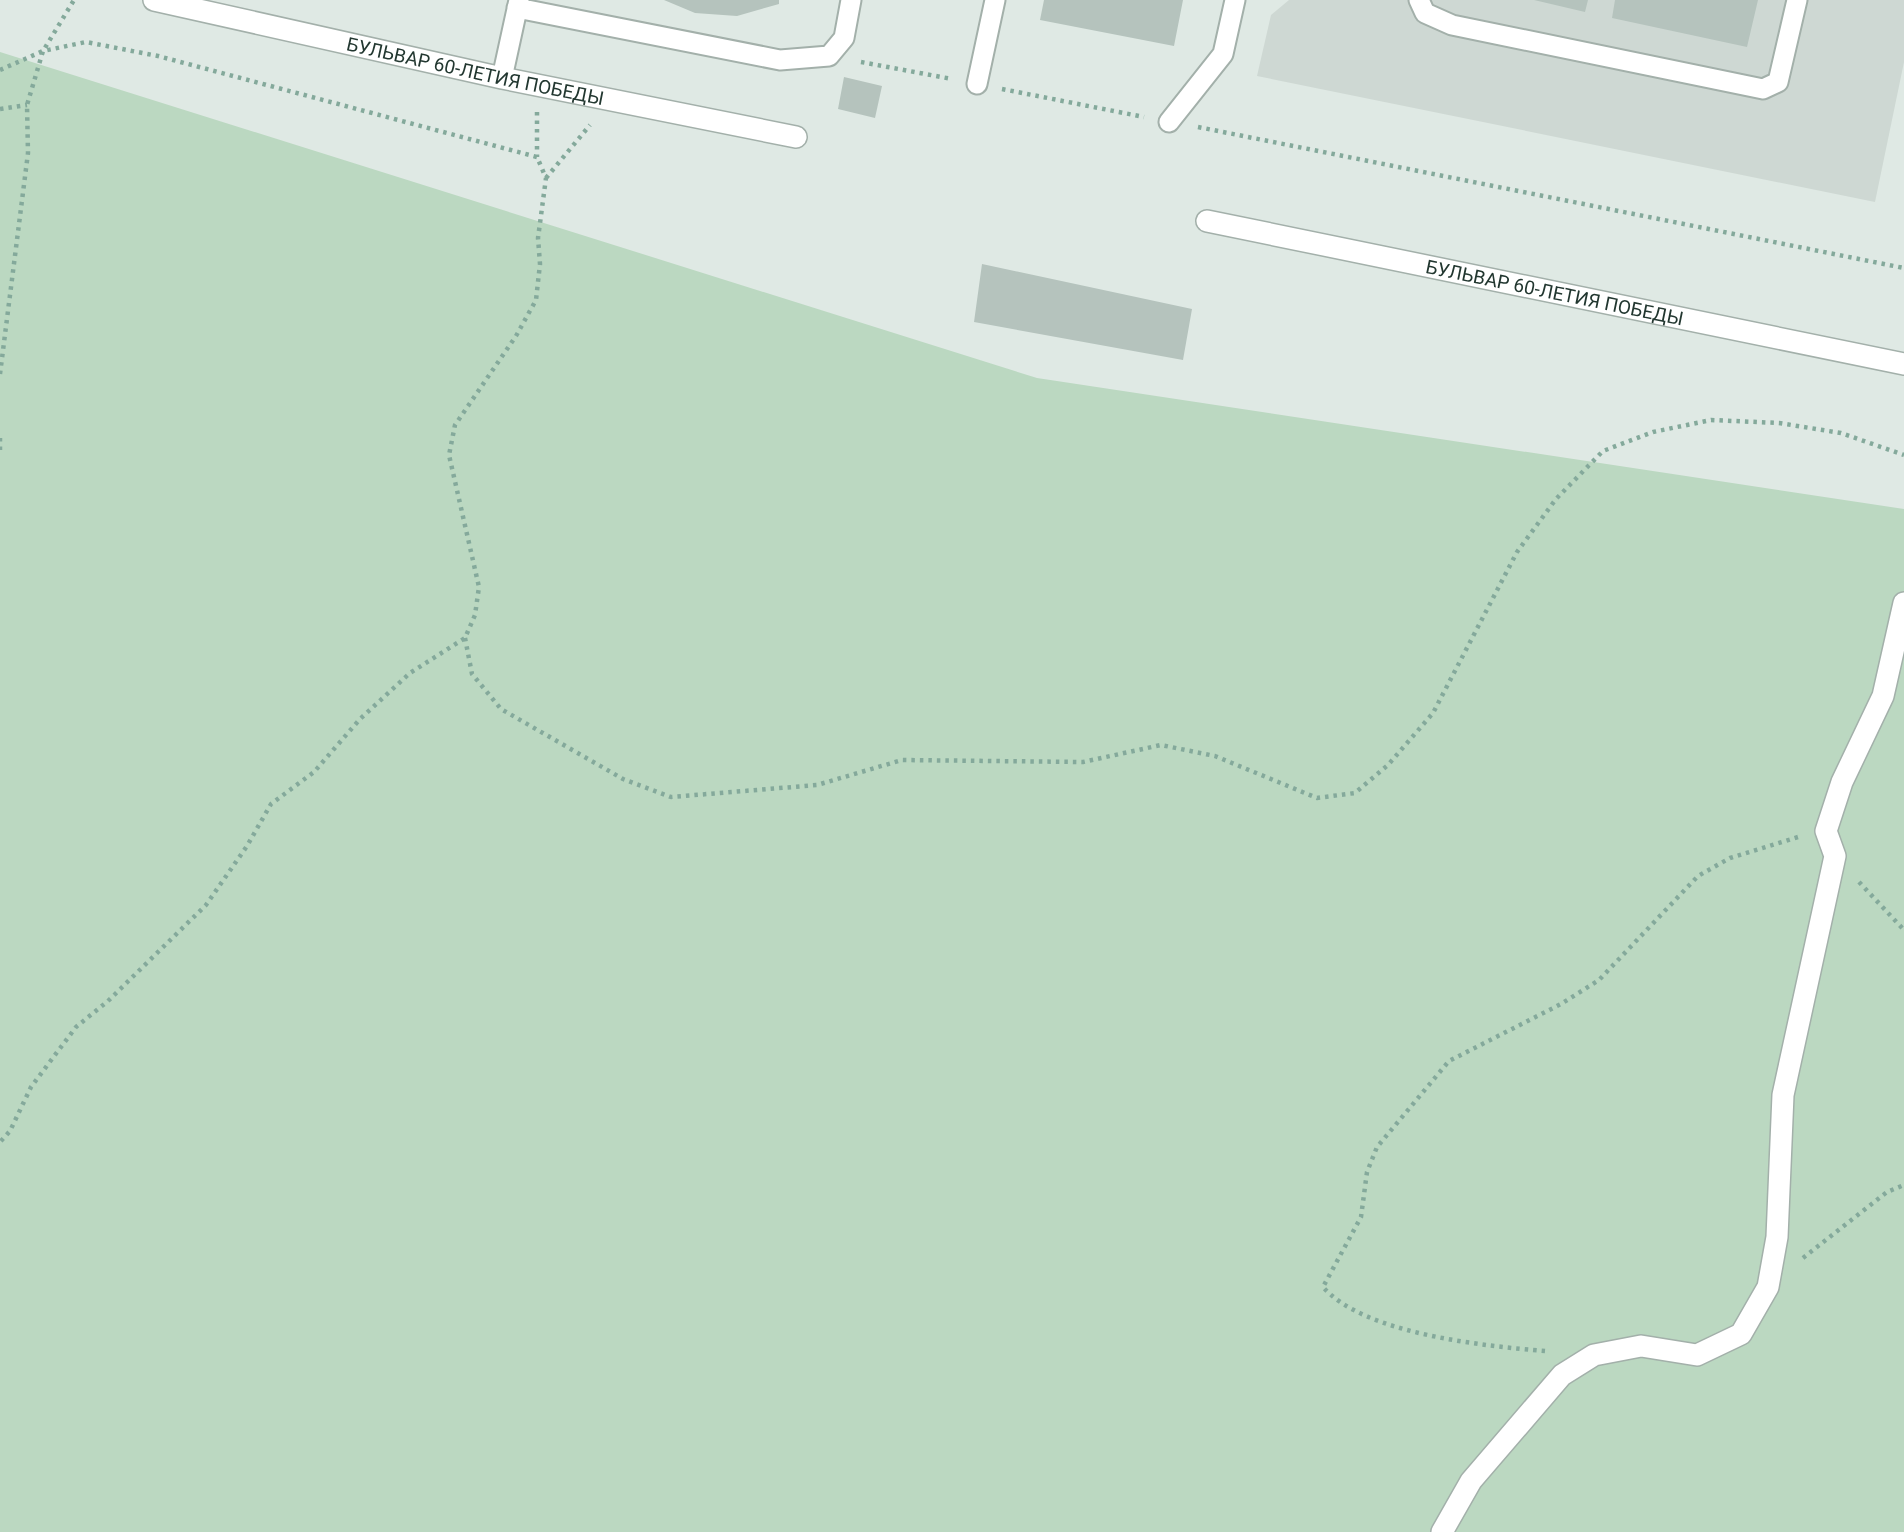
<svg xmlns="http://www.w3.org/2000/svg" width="1904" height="1532" font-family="Roboto,sans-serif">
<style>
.built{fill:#ced8d3}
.green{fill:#bbd8c1}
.building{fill:#b5c3bd}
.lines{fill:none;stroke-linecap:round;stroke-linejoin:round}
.service-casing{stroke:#a3b0aa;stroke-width:23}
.minor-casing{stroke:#a3b0aa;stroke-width:24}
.path{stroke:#84a99b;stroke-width:4.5;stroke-dasharray:3.5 5;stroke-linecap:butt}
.service{stroke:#fff;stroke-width:19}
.minor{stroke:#fff;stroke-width:21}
.labels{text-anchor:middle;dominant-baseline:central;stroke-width:6;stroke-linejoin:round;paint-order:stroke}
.street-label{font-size:19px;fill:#223730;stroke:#eff6f2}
</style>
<rect width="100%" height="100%" fill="#dfe9e4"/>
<path class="built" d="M1289 0H1904V62L1875 202 1257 76 1271 15Z"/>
<path class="green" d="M0 52 1037 378 1904 509V1532H0Z"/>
<path class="building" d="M664 0H779V4L737 16 695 13Z
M1044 0H1183L1174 46 1040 20Z
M1534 0H1588L1585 12Z
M1615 0H1758L1747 47 1612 18Z
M844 77 882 86 875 118 838 109Z
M982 264 1192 309 1183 360 974 322Z"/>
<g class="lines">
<g class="service-casing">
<path id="service" d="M1419 0 1425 13 1452 25 1763 89 1778 82 1797 0
M517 8 780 60 829 56 844 38 851 0
M502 78 519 0
M977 84 995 0
M1169 122 1223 54 1235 0"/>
</g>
<g class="minor-casing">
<g id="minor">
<path id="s1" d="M154 0 502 78 796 137"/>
<path id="s2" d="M1207 221 1904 364"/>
<path d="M1442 1532 1471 1481 1562 1375 1594 1355 1641 1346 1697 1355 1741 1334 1768 1287 1777 1237 1783 1095 1835 856 1826 831 1842 782 1883 696 1904 603"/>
</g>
</g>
<path class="path" d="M861 62 952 79
M0 70 43 51 74 0
M1002 89 1144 117
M0 109 27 105
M537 112V157
M1198 127 1904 268
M546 178 590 125
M0 374 28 153 27 105 43 51 86 42 158 56 537 157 546 178 538 238 540 264 536 300 516 336 455 425 449 455 479 587 475 615 465 638 410 673 360 719 314 772 271 804 247 846 206 905 108 1001 76 1027 31 1087 10 1131 0 1142
M0 438V453
M465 638 472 674 501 709 623 779 671 797 817 785 902 760 1083 762 1161 745 1215 756 1317 798 1355 793 1388 765 1433 713 1517 552 1556 499 1603 451 1653 432 1711 420 1779 423 1841 433 1904 455
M1859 882 1904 930
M1803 1258 1887 1192 1904 1185
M1545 1351C1484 1346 1364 1334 1323 1287L1361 1217 1367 1172 1377 1147 1449 1061 1561 1004 1599 980 1698 876 1730 858 1798 837"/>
<use href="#service" class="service"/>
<use href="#minor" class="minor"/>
</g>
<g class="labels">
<g class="street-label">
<text stroke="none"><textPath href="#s1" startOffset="329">БУЛЬВАР 60-ЛЕТИЯ ПОБЕДЫ</textPath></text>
<text stroke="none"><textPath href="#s2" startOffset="355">БУЛЬВАР 60-ЛЕТИЯ ПОБЕДЫ</textPath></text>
</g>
</g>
</svg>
